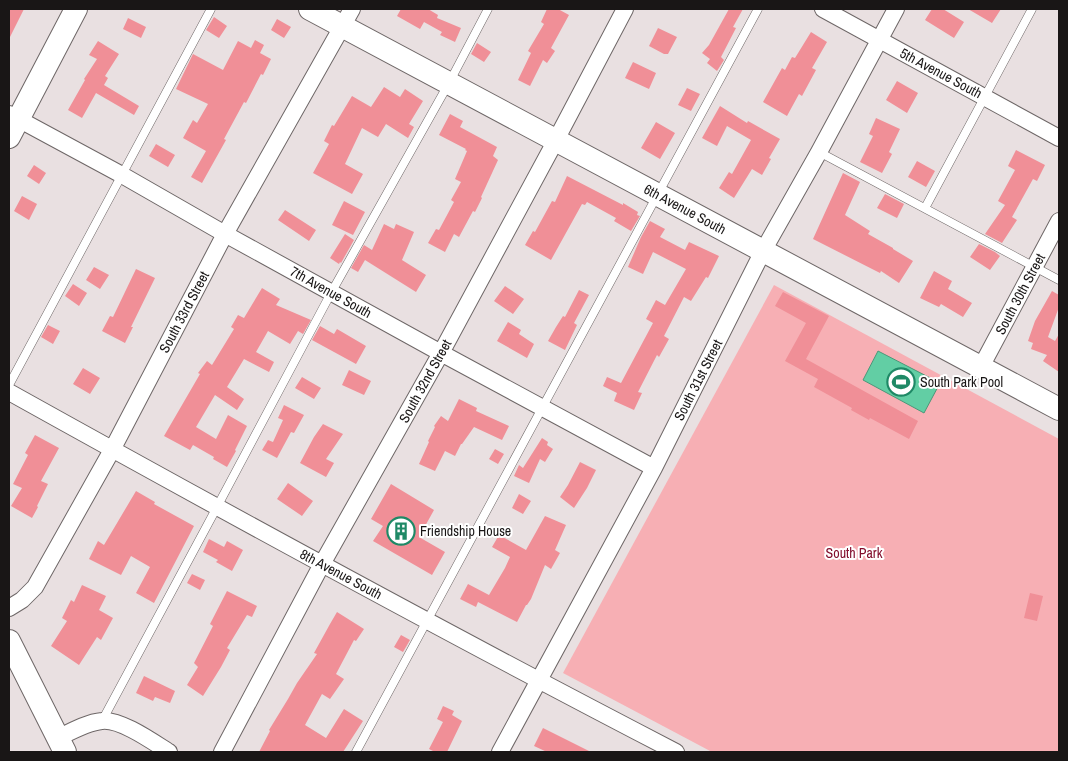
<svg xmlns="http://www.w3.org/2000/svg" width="1068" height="761" font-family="'Archivo Narrow',sans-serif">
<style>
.green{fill:#f7afb4}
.water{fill:#62cea4;stroke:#4c9779}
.building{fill:#f08f97}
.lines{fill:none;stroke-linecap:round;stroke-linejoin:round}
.lane-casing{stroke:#6e6767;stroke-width:9}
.street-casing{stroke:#6e6767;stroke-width:18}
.secondary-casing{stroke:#6e6767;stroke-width:24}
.lane{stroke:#fff;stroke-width:8}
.street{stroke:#fff;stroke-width:16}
.secondary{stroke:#fff;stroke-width:22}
.labels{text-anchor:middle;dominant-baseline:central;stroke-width:4;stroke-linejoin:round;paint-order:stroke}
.street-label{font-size:14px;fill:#191616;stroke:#fff}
.poi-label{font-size:14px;fill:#191616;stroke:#fff;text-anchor:start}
.park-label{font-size:14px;fill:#820d2c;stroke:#fff}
</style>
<rect width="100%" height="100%" fill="#e9e0e1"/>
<path class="green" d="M774 285 1059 439V752H712L563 673Z"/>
<path class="water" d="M878 351 940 383 924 413 863 380Z"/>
<path class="building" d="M9 9H24L9 39Z
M401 9H428L438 15 437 18 461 28 455 42 440 35 442 32 424 22 420 29 397 16Z
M547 9H558L569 15 551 48 555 51 547 63 543 60 530 86 518 80 531 53 528 51 544 24 541 22Z
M729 9H743L733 27 736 28 721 57 724 60 717 71 707 63 710 59 702 53 709 45Z
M932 9H943L964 22 954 38 925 20Z
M968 9H1001L992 23Z
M214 17 227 26 219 38 206 30Z
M128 18 146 27 141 38 123 29Z
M277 19 291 27 284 38 271 30Z
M658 28 677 37 668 54H664L649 46Z
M811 32 827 42 812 68 816 70 802 96 799 94 787 116 763 102 782 68 785 70 792 57 795 58Z
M255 40 264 45 260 53 271 59 263 75 261 74 246 103 244 102 224 139 226 140 202 183 191 177 206 151 183 138 193 120 197 123 208 104 176 89 193 54 223 70 238 41 251 48Z
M98 41 119 54 105 76 108 78 104 85 139 106 134 115 96 93 82 118 68 110 85 80 84 79 97 59 89 55Z
M477 43 491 52 484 62 471 54Z
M633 62 656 73 649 89 625 78Z
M897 81 918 93 907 113 886 100Z
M384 87 400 97 405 89 423 101 409 124 414 127 408 138 386 124 378 137 362 128 345 164 363 174 352 194 313 173 329 144 324 141 332 125 334 126 352 96 371 107Z
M687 88 700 94 691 111 678 105Z
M720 106 747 123 748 121 780 139 769 158 771 159 762 175 752 169 734 198 719 188 729 172 732 174 751 140 727 126 717 146 702 138Z
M450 114 463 121 460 127 497 147 493 156 498 160 481 197 482 198 475 212 473 211 459 237 454 234 445 252 428 243 436 229 439 230 454 202 451 200 461 182 455 179 467 151 465 150 466 149 439 135Z
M876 118 900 129 889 152 892 154 882 173 860 162 873 136 869 134Z
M656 122 675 133 660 159 641 148Z
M156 144 175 155 168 167 149 156Z
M1016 150 1045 165 1037 181 1033 179 1012 217 1017 220 1002 243 985 234 1005 205 998 201 1015 170 1008 166Z
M917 161 935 171 926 187 908 177Z
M34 165 46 173 39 184 27 176Z
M843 173 860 182 845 215 870 231 868 234 893 248V249L913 261 899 283 881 271 880 273 813 239Z
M567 176 623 205V203L638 212 637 215 640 216 631 231 614 221 616 218 587 202 585 205 582 204 551 260 525 245 533 231 535 232 552 201 555 202Z
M885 194 904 204 897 218 877 208Z
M22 196 37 204 29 220 14 211Z
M344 201 365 212 353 235 332 225Z
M285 210 316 230 309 241 278 220Z
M650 221 665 229 660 237 685 250 689 242 719 256 708 278 706 277 691 301 684 297 664 336 669 339 659 357 657 355 638 392 642 393 634 410 614 401 617 393 603 386 607 377 621 383 653 323 646 319 656 300 665 305 686 269 653 252 643 274 628 267 641 237Z
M384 224 394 229 396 224 414 232 402 260 426 275 416 292 365 260 358 272 351 268 364 245 372 250Z
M345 234 354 240 341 263 340 262 339 264 330 258Z
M979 244 995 252 1000 256 990 270 970 257Z
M94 267 109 275 100 289 86 280Z
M136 269 155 278 131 327H133L125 343 102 331 110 316 113 317Z
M934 271 952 281 948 289 972 303 963 317 941 304 939 307 920 298Z
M73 284 87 293 79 306 65 296Z
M505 286 524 299 513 314 494 301Z
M262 288 280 299 276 305 311 320 303 334 298 331 290 344 268 331 256 352 274 362 269 372 244 359 227 387 244 399 237 410 215 395 196 427 216 439 228 415 247 426 235 450 236 451 227 467 213 459 214 457 193 445 190 450 164 436 200 374 198 373 207 361 212 365 234 329 231 327 238 315 244 318Z
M579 290 589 295 574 323 577 325 565 350 548 341 556 327 563 316 565 317Z
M1052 291 1059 295V307L1048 337 1055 341 1059 334V372L1043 361 1047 355 1031 349 1033 343 1028 341 1035 321Z
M783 292 829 316 806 359 918 421 909 439 870 418 869 420 851 410 852 408 814 387 818 379 785 361 806 323 775 306Z
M508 322 521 330 519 334 534 344 527 358 497 341Z
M48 325 60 331 53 344 41 337Z
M320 326 334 334 337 329 366 346 356 364 312 340Z
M83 368 100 378 90 394 73 384Z
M349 370 371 381 364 395 342 385Z
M302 377 321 388 314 399 295 388Z
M459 399 477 408 476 411 509 426 502 440 474 427 462 444H461L455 456 445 451 435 471 419 464 429 442 428 441 435 427 434 426 441 416 448 421Z
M284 405 304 415 294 433 291 432 277 458 262 450 268 440 273 442 283 420 278 418Z
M323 424 343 434 326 459 334 463 326 477 300 463 314 437Z
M35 435 59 448 41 481 48 484 37 506 38 507 32 518 11 506 22 488 13 484 28 455 25 453Z
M542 438 548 442 547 445 553 449 545 462 540 459 529 483 514 476 519 465 523 468Z
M495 449 504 454 498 464 489 459Z
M580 462 596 470 587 488 574 508 560 497 568 485Z
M288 483 313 501 302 516 277 499Z
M391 484 434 510 419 537 445 552 432 575 373 541 383 526 371 519Z
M136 491 155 502 154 504 194 526 154 603 136 593 150 567 131 556 121 575 89 559 98 541 104 545Z
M519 494 531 501 523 514 512 508Z
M545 516 566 525 555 550 560 553 551 569 545 565 531 599 527 605H526L517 622 478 602 476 607 460 599 468 584 489 595 505 568 510 557 492 547 499 535 526 550Z
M209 539 224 547 227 541 243 550 232 571 216 562 218 560 203 552Z
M192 574 205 580 200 590 187 583Z
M82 585 106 596 99 610 113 618 101 640 97 637 79 665 51 646 67 621 62 618 71 600 74 602Z
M227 591 257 606 252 617 247 615 227 648 230 650 221 667 203 696 187 685 198 667 194 663 213 626 210 624Z
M1030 593 1043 596 1037 621 1024 618Z
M337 612 364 629 356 641 354 640 336 674 344 679 330 699 322 694 305 725 326 738 344 709 363 721 343 752H259L270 731 269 730 288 699 297 683 317 654 314 653 330 624Z
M401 635 410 640 403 652 394 647Z
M144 676 175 691 170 703 155 697 153 701 136 693Z
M443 706 454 711 452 715 462 721 447 752H435L429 749 443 722 437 719Z
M543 728 591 752H547L534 746Z"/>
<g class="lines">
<g class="lane-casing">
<path id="lane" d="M819 152 1059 280
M925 208 1032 9
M9 385 211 9
M102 721 217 507 331 293 449 83 488 9
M356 752 758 9"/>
</g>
<g class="street-casing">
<path id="street" d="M823 9 1059 138
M9 114 122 175 225 234 441 353 654 468
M981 367 1059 221
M9 392C230 515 452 636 676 752
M9 608 22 600 35 587 112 450 225 234 352 9
M58 738C70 732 88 722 102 721 121 719 153 742 169 752
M222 752 322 564 441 353 556 140 625 9
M500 752 654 468 763 251 819 152 896 9"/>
</g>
<g class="secondary-casing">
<path id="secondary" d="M310 9 1059 409
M9 137 76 9
M9 641 65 752"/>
</g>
<use href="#lane" class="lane"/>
<use href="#street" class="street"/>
<use href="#secondary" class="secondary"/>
</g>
<defs>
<g id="stadium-ring" transform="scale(1.4375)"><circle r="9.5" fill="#fff" stroke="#1f8966" stroke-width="1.5"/><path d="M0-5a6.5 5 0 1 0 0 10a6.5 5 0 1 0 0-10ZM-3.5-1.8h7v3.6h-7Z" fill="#1f8966"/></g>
<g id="building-ring" transform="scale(1.4375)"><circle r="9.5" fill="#fff" stroke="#1f8966" stroke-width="1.5"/><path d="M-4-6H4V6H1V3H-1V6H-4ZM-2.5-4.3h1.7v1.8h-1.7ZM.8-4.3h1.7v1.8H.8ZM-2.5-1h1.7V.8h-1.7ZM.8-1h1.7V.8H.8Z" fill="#1f8966"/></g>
</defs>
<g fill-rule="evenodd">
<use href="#stadium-ring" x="901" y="382"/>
<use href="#building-ring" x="401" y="531"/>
</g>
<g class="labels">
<g class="street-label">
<text transform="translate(941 73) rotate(28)">5th Avenue South</text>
<text transform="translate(685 209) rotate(28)">6th Avenue South</text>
<text transform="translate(331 292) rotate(29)">7th Avenue South</text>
<text transform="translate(1020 294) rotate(-62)">South 30th Street</text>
<text transform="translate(184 312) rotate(-62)">South 33rd Street</text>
<text transform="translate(698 380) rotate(-63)">South 31st Street</text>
<text transform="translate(425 381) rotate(-61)">South 32nd Street</text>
<text transform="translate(341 574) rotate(28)">8th Avenue South</text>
</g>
<g class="poi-label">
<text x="920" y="382">South Park Pool</text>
<text x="420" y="531">Friendship House</text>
</g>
<g class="park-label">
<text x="854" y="553">South Park</text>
</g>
</g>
<rect width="1068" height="761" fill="none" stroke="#191616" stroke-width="20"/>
</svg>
